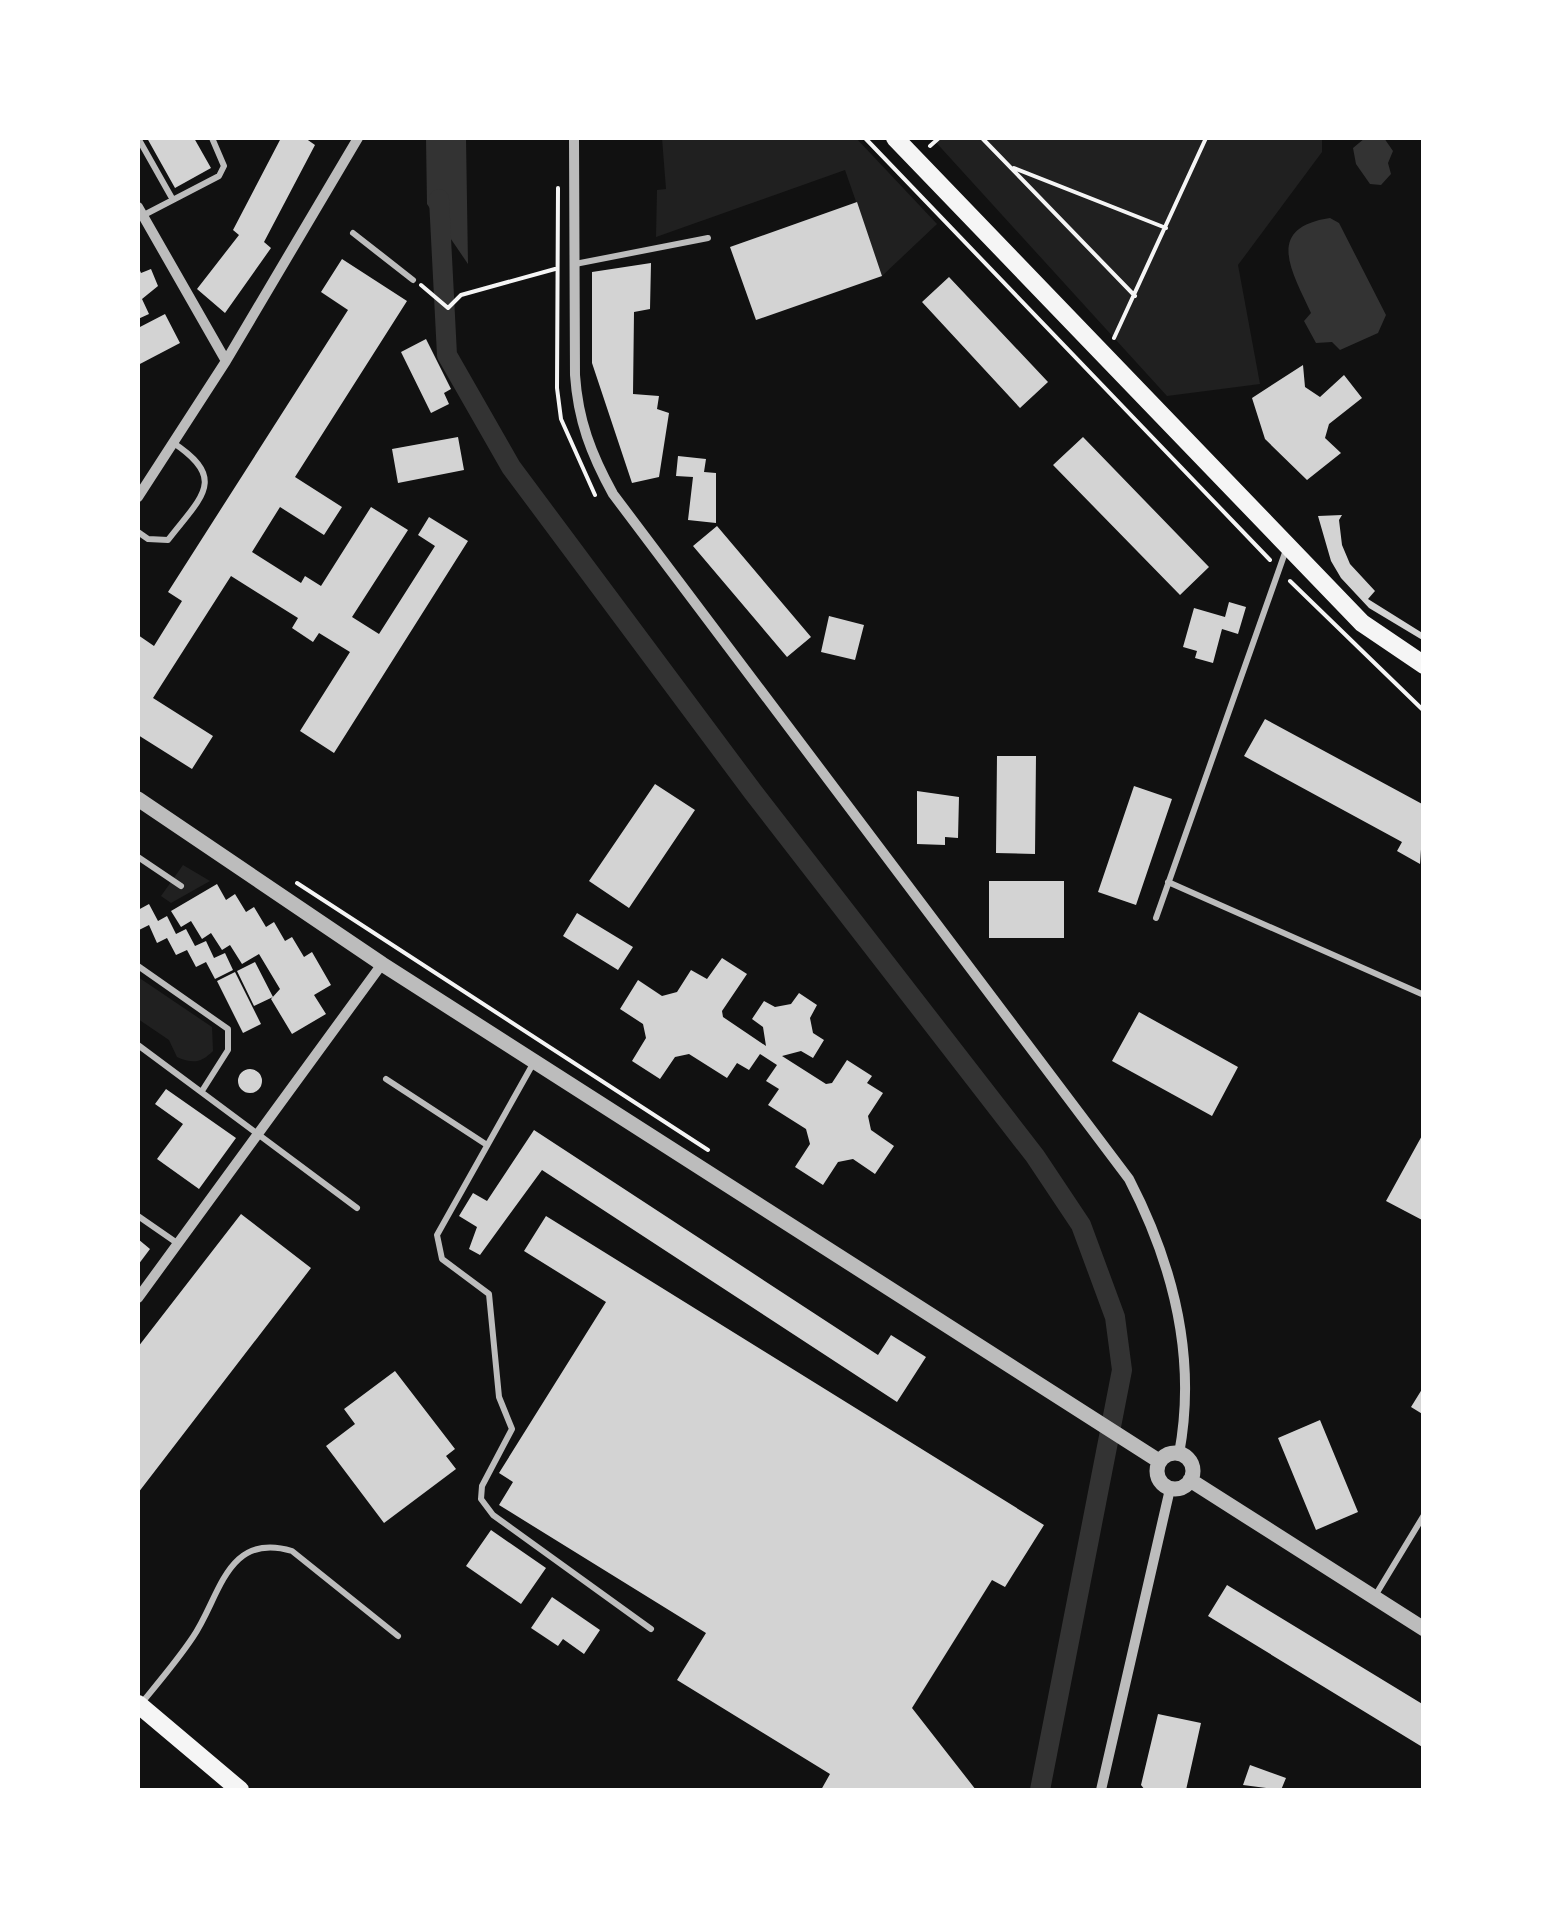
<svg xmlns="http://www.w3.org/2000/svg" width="1561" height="1928" font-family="'Golos Text',sans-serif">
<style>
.green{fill:#202020}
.water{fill:#333}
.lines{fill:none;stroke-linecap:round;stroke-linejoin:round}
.canal{stroke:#333;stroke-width:20}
.building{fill:#d3d3d3}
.path{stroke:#f5f5f5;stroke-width:4}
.service{stroke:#bcbcbc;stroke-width:6}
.minor{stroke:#bcbcbc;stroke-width:10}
.tertiary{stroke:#bcbcbc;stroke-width:15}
.secondary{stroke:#f5f5f5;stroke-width:18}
</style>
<rect width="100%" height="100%" fill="#111"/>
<path class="green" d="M662 138H856L937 224 882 276 845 170 656 237 657 190 666 189Z
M932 138H1322V152L1238 265 1260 384 1167 396Z
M183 865 210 881 171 903 161 896Z
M138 977 212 1027 213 1051C201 1063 193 1064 177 1057L169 1040 138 1019Z"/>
<path class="water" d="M426 138H466L468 264 427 204Z
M1365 138H1384L1393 151 1388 163 1391 174 1381 185 1370 184 1356 164 1353 148Z
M1330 218 1339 223 1386 315 1378 333 1340 350 1332 342 1316 343 1304 321 1311 313C1293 273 1263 228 1330 218Z"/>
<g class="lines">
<path class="canal" d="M439 199 447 355 511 467 753 792 1035 1156 1081 1225 1115 1317 1122 1370 1040 1790"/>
</g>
<path class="building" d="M147 138H194L211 168 175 188Z
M281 138H305L315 145 264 242 271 248 225 313 197 289 239 235 233 230Z
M857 202 882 276 756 320 730 247Z
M342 259 407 301 295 477 342 507 324 535 280 507 252 552 301 583 305 576 321 586 371 507 408 530 352 617 379 634 435 546 418 535 429 517 468 541 334 753 300 731 350 652 319 633 313 642 292 628 298 618 231 576 153 698 213 736 192 769 138 735V635L154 646 182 601 168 592 348 310 321 292Z
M651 263 650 309 634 312 633 394 659 396 657 409 669 413 659 477 632 483 592 363V272Z
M138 266 141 273 151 269 158 286 142 299 149 314 138 319Z
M949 277 1048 382 1020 408 922 302Z
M165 314 180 343 138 365V328Z
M426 339 451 389 444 393 449 404 431 413 401 352Z
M1303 365 1305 387 1320 397 1344 375 1362 398 1329 424 1325 438 1341 453 1307 480 1265 439 1252 398Z
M458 437 464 470 398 483 392 449Z
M1083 437 1209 567 1180 595 1053 465Z
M678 456 706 459 704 472 716 473V523L688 520 693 477 676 476Z
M1342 515 1339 520 1342 545 1350 564 1375 591 1368 599 1424 634V641L1369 608 1341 578 1331 561 1318 516Z
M717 526 811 637 787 657 693 546Z
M1229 602 1246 607 1238 634 1222 629 1213 663 1195 658 1197 651 1183 647 1194 608 1225 617Z
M829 616 864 625 855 660 821 652Z
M1265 719 1424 805 1420 864 1397 851 1402 842 1244 756Z
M997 756H1036L1035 854 996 853Z
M655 784 695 810 629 908 589 881Z
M1134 786 1172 799 1136 905 1098 892Z
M917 791 959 797 958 838 945 837V845L917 844Z
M989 881H1064V938H989Z
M217 884 226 900 235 894 246 912 254 907 266 927 274 922 285 941 292 937 304 957 312 952 331 985 314 995 326 1014 292 1034 271 999 280 989 259 954 242 964 230 945 222 950 211 933 202 939 191 921 181 927 171 911Z
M149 904 158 921 167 916 176 934 186 929 195 946 206 941 214 958 225 953 233 970 215 979 206 962 196 967 187 950 176 955 167 938 157 943 149 925 139 930 138 910Z
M577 913 633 947 618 970 563 936Z
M722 958 747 974 722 1011 723 1017 766 1046 763 1027 752 1019 764 1001 775 1007 791 1004 799 993 817 1005 810 1018 813 1033 824 1040 813 1058 801 1051 782 1056 826 1084 832 1083 847 1060 872 1076 867 1083 883 1093 868 1116 871 1130 894 1146 875 1174 853 1159 838 1162 823 1185 795 1167 810 1144 806 1129 768 1105 779 1089 766 1081 777 1065 760 1054 749 1070 737 1063 727 1078 689 1054 675 1057 660 1079 632 1061 646 1038 643 1024 620 1009 638 980 662 996 677 992 691 970 707 979Z
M255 962 273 997 254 1006 237 971Z
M235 972 261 1024 243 1033 217 981Z
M1139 1012 1238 1067 1212 1116 1112 1061Z
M238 1081a12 12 0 1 1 24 0a12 12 0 1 1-24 0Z
M166 1089 236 1138 199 1189 157 1159 183 1124 155 1104Z
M534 1130 878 1355 891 1335 926 1357 897 1402 542 1170 480 1255 469 1249 477 1227 459 1216 473 1193 487 1201Z
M1424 1132V1221L1386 1201Z
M241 1214 311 1268 138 1493V1347Z
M546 1216 1044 1525 1005 1587 992 1580 912 1708 976 1790H821L830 1774 677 1680 706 1633 499 1505 513 1482 499 1473 606 1302 524 1251Z
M138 1239 150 1249 138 1265Z
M395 1371 455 1449 446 1456 456 1469 384 1523 326 1446 355 1424 344 1409Z
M1424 1386V1415L1411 1407Z
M1320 1420 1358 1512 1316 1530 1278 1438Z
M491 1530 546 1568 521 1604 466 1566Z
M1227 1585 1424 1705V1748L1208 1616Z
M552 1597 600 1630 584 1654 563 1639 558 1646 531 1628Z
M1158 1714 1201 1723 1186 1790H1145L1141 1785Z
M1250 1765 1286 1778 1281 1790 1243 1785Z"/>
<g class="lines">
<path class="path" d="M865 138 1270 560
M982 138 1135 296
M930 146 939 138
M1014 168 1166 228
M558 188 557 388 561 419 595 495
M421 285 448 308 461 295 555 269
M1114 338 1206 138
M1290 581 1424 711
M297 883 708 1150"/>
<path class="service" d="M138 138 173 200
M142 216 219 176 224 166 212 138
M353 233 413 280
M575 264 708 238
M138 532 148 539 168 540C201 497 229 479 172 442
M138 857 181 886
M1168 882 1424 995
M1156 918 1287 547
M138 966 228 1029V1050L202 1091
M138 1045 357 1208
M534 1062 437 1235 442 1259 489 1294 499 1397 512 1429 482 1486 481 1499 493 1515 651 1629
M386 1079 487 1145
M138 1216 177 1243
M1375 1596 1424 1515
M140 1705C158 1683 177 1661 193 1637 220 1598 226 1531 292 1551L398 1636"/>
<path class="minor" d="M574 138 575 375C578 420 591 454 613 494L1129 1179C1173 1264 1197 1358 1179 1454
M138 207 226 361
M138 497 226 361 358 138
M138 1298 382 964
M1101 1790 1170 1489"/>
<path class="tertiary" d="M138 799 382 964 1159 1461
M1157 1471a18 18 0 1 1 36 0a18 18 0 1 1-36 0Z
M1190 1480 1424 1629"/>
<path class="secondary" d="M895 138 1362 623 1424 665
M138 1704 240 1790"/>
</g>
<rect width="1561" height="1928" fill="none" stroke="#ffffff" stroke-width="280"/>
</svg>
